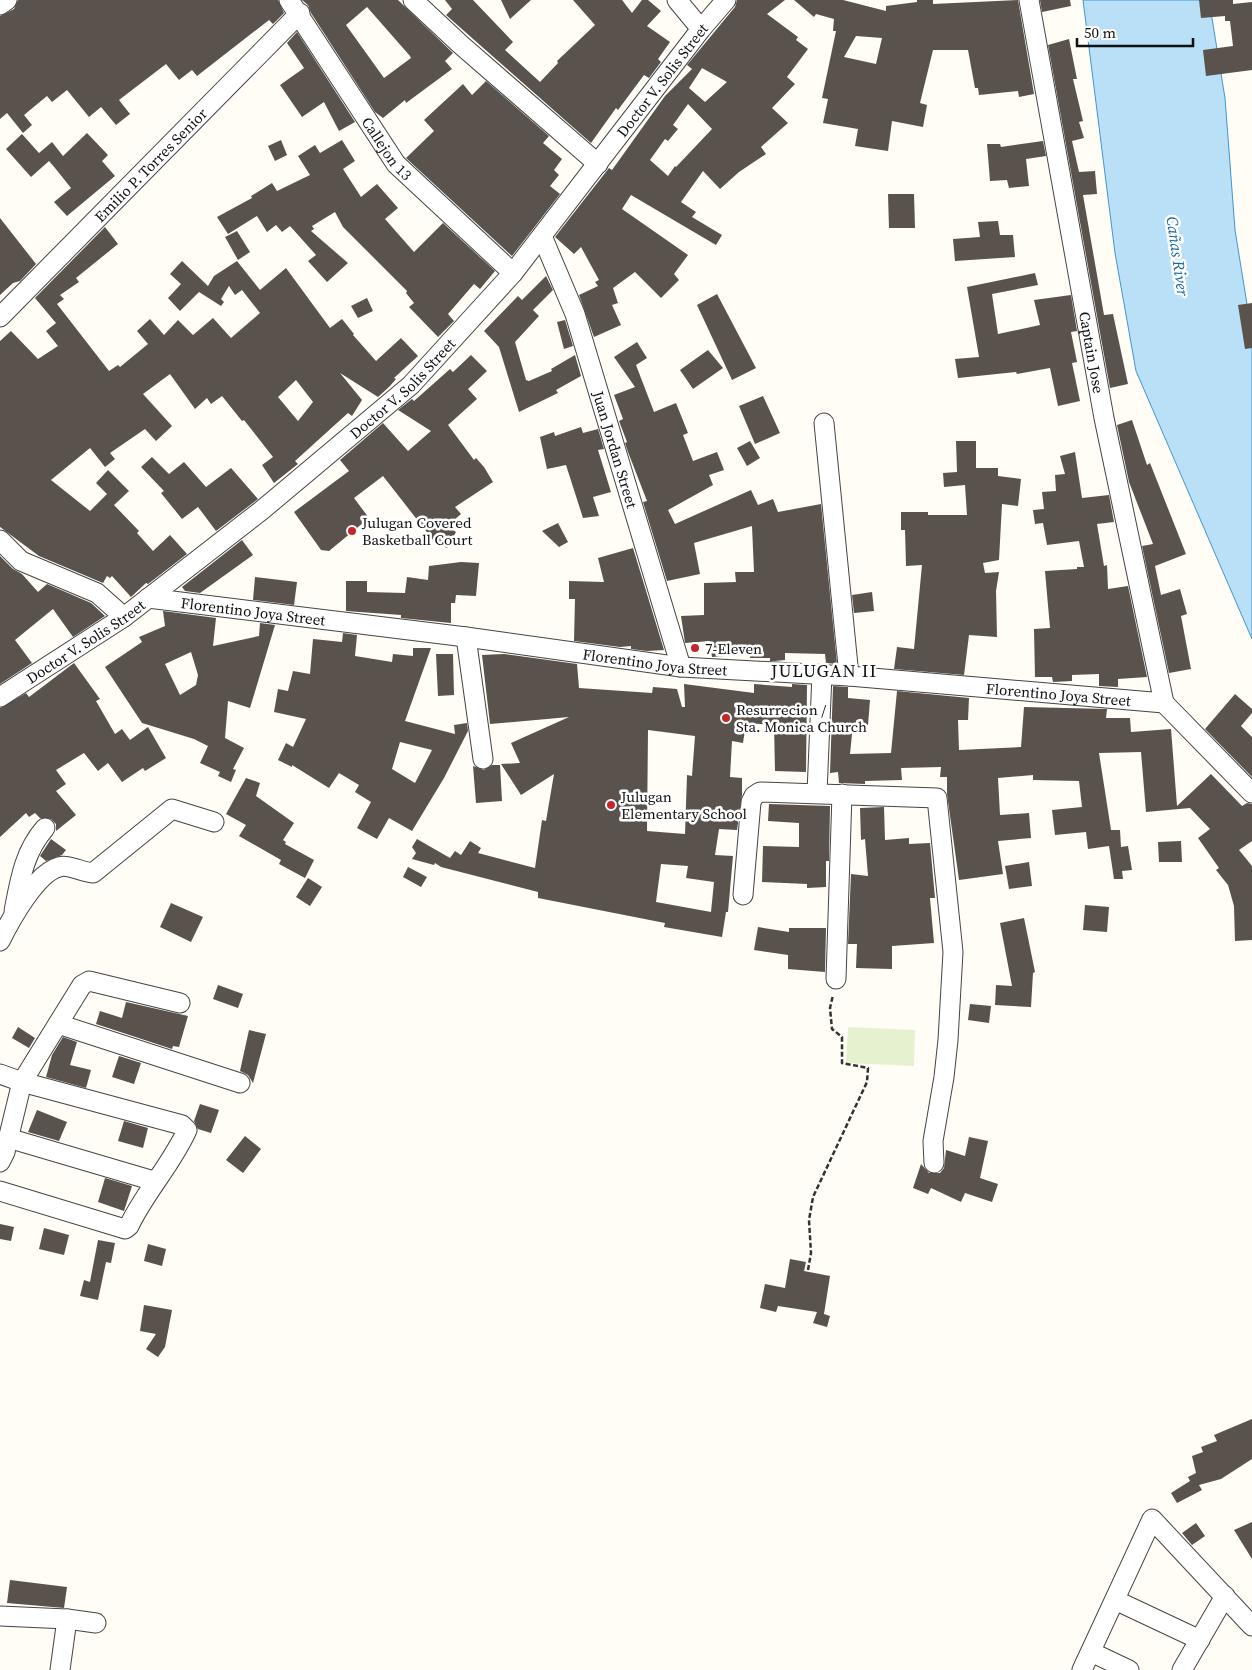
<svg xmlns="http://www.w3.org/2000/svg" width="1252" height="1670" font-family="'Source Serif 4',serif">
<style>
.pitch{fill:#e6f2cf}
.water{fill:#b9e0f7;stroke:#3f96cf}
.building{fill:#5a524d;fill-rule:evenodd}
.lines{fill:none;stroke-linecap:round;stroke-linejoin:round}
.minor-casing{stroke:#444;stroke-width:21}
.path{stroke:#333;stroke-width:2.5;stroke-dasharray:5 2.5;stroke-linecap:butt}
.minor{stroke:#fff;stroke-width:19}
.poi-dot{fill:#c4262e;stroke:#fff;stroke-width:2}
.labels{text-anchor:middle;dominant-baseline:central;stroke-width:5;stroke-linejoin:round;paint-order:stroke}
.street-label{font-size:15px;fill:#111;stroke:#fff}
.poi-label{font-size:15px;fill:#111;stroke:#fff;text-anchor:start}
.water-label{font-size:16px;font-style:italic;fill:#1768a6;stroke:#fff}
.quarter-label{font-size:18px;letter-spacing:1px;fill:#111;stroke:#fff}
</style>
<rect width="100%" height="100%" fill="#fffdf5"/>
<path class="pitch" d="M848 1027 915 1030 914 1066 846 1063Z"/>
<path class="water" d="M1083 0H1209L1225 98 1235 230 1252 335V639L1136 371 1115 253Z"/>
<path class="building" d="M18 0H278L284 13 273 24 269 20 197 76 192 70 179 80 166 64 119 100 130 114 116 125 101 107 89 117 67 90 52 102 47 96 24 115 32 125 23 133 7 113 0 119V16L14 9Z
M302 0H398L453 53 445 61 452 69 406 103 405 100 383 118 375 112 311 13 308 5ZM367 7 410 56 411 58 384 78 346 25Z
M445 0H473L513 42 505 50 540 82 558 63 557 61 595 25 573 0H622L632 13 642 0H648L661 11 647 26 670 42 658 59 661 62 649 78 644 75 618 110 616 108 591 143 446 15 452 9Z
M501 0H531L510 19Z
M737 0H785L767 14 798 37 796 40 808 49 787 77 795 84 772 108 788 123 761 147 766 154 739 172 720 189 703 171 681 202 696 212 692 217 722 235 716 245 631 195 622 209 688 255 674 274 679 280 661 298 635 272 613 288 618 303 612 305 621 325 594 337 579 295 598 286 595 282 599 280 581 247 574 254 555 237 609 168 612 170 665 96 692 69 687 65 735 7ZM702 68 727 82 705 102 689 88ZM688 104 712 129 676 167 675 166 668 176 650 160 665 139 668 141 678 129 673 125Z
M794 0H843L886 11V6L917 2V0H933V4L1018 0 1034 94 1019 97 1018 91 979 95 978 88H975L968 50H933L920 103 927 105 923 127 892 121 888 151 855 146 858 129 823 123 828 99 822 98 836 31H833L834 19 816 14 814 17ZM856 36 882 38 876 64 844 57Z
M1040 0H1070L1071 6 1042 12Z
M1199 0H1233V4L1252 2V70L1206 76 1203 50 1233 46 1230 21H1225V16L1201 18Z
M297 32 355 122 339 131 324 102 302 117 280 85 304 68 287 43Z
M1069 39 1077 79H1073L1083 121 1079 122 1084 138 1072 141 1079 172 1095 171 1097 194 1083 195 1104 315 1113 314 1128 384 1110 388 1048 45Z
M486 81 549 136 543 143 562 159 554 170 559 175 550 186 560 194 512 256 406 158 434 131 424 120 463 84 472 95Z
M87 133 108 155 102 161 115 176 67 216 54 202 71 188 55 168 49 161 31 177 6 149 22 134 39 153 52 142 63 156Z
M281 140 287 155 275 161 268 146Z
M342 140 355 161 343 169 361 197 377 184 398 208 385 219 414 252 443 223 495 271 480 289 474 284 448 314 454 321 438 337 409 307 414 303 406 293 407 291 343 227 335 212 312 226 314 229 311 231 348 263 327 282 308 261 316 255 290 226 282 232 276 225 267 232 257 216 228 234 217 217 252 198 251 196 272 183 277 191 310 175 298 156 315 145 320 153Z
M1043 141 1046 156 1026 159 1029 186 1009 188 1007 180 990 181 987 144H1000L1001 147Z
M888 194H914L915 228H889Z
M0 218 36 264 20 281 13 283 0 295Z
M998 221 1000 235H1013L1015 257 955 261 953 239 980 237 978 222Z
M105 227 118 244 76 278 79 282 60 295 64 299 57 304 109 371 118 365 120 367 148 344 137 331 150 319 164 335 178 320 193 335 213 318 231 338 260 313 242 290 235 295 229 286 221 299 224 302 221 306 199 292 180 311 168 298 181 284 170 274 182 261 208 286 214 276 237 261 260 290 286 268 330 328 342 319 354 334 353 335 376 361 401 338 418 356 394 378 396 379 390 386 378 397 340 373 362 400 352 416 348 413 295 461 298 464 274 483 262 465 273 457 244 420 242 421 222 396 211 404 207 398 195 409 170 374 143 394 172 426 156 441 145 429 110 453 115 459 105 467 90 448 51 480 90 511 107 494 96 483 108 470 129 491 114 505 139 531 137 533 153 551 170 535 187 554 148 584 146 583 131 597 112 576 110 578 107 576 103 583 39 556 0 527V341L11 331 38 359 58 346 46 331 56 323 35 298ZM296 380 313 402 298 421 278 397Z
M237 231 250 252 238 260 225 237Z
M1035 273 1038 285 992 294 998 334 1040 325 1034 300 1071 295 1077 331 1071 332 1077 362 1072 363 1080 401 1058 406 1050 368 1017 374 1016 372 958 378 955 359 979 357 967 287Z
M546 276 553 290 533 310 539 316 515 342 526 380 529 381 552 371 551 369 575 355 581 376 556 390 558 393 519 412 499 347 484 331 518 296 522 300Z
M717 294 756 368 732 380 697 305Z
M367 298 373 311 358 318 351 306Z
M1252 303V348L1245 349 1238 305Z
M565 320 573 346 564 349 557 322Z
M637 342 647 358 636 365 654 412 676 403 688 433 683 435 693 461 717 452 724 470 709 475 713 485 668 510 675 524 751 490 758 505 773 499 778 512 821 504 837 664 826 663 825 654 785 653V660L775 661H770V658H750V654L712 657 710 641 685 643 681 616 704 615V583L736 582 735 572H754L752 526 694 543 700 574 667 581 643 502 647 501 628 452 625 443 627 442 619 421 623 419 614 395 635 387 614 357Z
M708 350 723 368 693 389 680 370Z
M471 355 487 371 468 389 477 399 448 425 474 460 476 458 484 467 493 482 455 507 461 514 447 526 456 532 447 548 433 540 383 476 354 498 369 518 329 551 321 550 294 512 349 471 340 460 383 423 408 451 431 431 398 410 412 399 414 401 450 369 453 372Z
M763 396 780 433 755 444 739 406Z
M1132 420 1147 465 1150 463 1186 554 1155 566 1161 595 1180 589 1187 614 1181 616 1191 669 1169 673 1142 546 1153 544 1129 482 1117 425Z
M581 427 583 433 598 429 604 449 598 450 611 492 593 497 599 516 583 518 566 465 547 469 540 437 554 432 555 436Z
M750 441 760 458 747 466 737 448Z
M956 441H976V468H998V476L1021 479 1018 506 1002 504 999 560 983 563 985 573 999 572 996 591 997 637 969 635 964 675 894 669 897 647 914 649 922 565 906 566 905 530H901V512H928V515H967L965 485 944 487 943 473 957 472Z
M1075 452 1082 498 1109 495 1114 522 1097 524 1104 566 1107 565 1108 589 1128 586 1147 677 1118 679V687L1099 686V674L1072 675V681L1053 682 1052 677H1035L1034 629 1050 628 1045 571 1077 569V567H1084L1079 541 1047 545 1043 523 1035 524 1033 510 1044 509 1042 492 1056 491 1055 475 1065 474 1060 456Z
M152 457 169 474 184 462 206 487 231 468 258 499 216 531 198 507 182 519 161 493 164 491 141 467Z
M558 523 568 542 559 547 542 531Z
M242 540 253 555 200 593 185 591 182 587Z
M633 548 664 650 647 651 631 649V646L620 647 574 641 575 599H569V581L604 582 598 558Z
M0 556 13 569 22 574 38 592 47 584 91 603 105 616 73 637 53 609 15 640 32 663 0 684Z
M461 562 479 563 476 596 456 595 455 603H451V623L401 618V615L346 611V581H367V592L405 593 407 577 428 580 429 566Z
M255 577 297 582 294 605 253 600Z
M872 592 874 611 854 613 852 595Z
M163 611 216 618 213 646 259 636 260 623 275 625 250 708 228 701 225 738 244 748 233 769 236 770 231 782 218 776 220 772 200 763 208 746 194 739 142 723 105 667 142 642 139 637 165 626ZM191 652 198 675 196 685 180 695 165 664Z
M343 633 357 635 355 656 392 662 393 654 413 656V648H431L405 721 455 734 454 725 467 723 468 731 444 778 412 831 389 818 377 839 357 828 371 802 355 792 359 785 339 773 329 788 292 765V767L278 760 286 743 293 747 306 719 274 712 278 689 288 691 293 671 310 674 313 639 342 642ZM400 742 432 750 415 783 392 769Z
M436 654H453L454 695 438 696Z
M504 654 577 664 579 688 652 693 653 687 677 689 682 707H685L684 684 754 693V684L792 687V684L807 685 806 772 775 771 774 725 746 723 743 743 732 741 730 777 742 778V795L737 830 719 829 715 855 733 856 728 912H726L722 937 664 927 665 923 538 898V892L441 867 435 863 434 865 412 859 416 853 412 847 417 839 450 858 455 851 461 855 470 841 481 848 478 853 535 868 542 820 546 821 554 774 521 795 501 764 520 763 511 743 569 717 490 724 482 655ZM648 730 695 736 692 776 687 775 685 834 647 831ZM661 864 688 866 686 878 714 882 711 912 656 902Z
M74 663 100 699 96 701 115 734 122 729 130 740 148 727 166 758 145 771 143 768 122 782 108 763 98 771 84 753 56 770 66 784 56 791 76 815 56 831V824L51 819 40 818 35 813 29 817 26 813 0 837V708L26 693 29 697Z
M833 686 848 687V698L870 700 868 725 853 724 850 754 891 753 897 691 969 698 968 720H958L959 750 1021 747 1024 707 1107 709 1106 718H1130L1131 732 1171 729 1177 806 1211 774 1242 806 1247 803 1252 804V841L1239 850 1252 866V940L1235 941 1234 906 1228 885 1216 870 1219 868 1198 838 1210 829 1190 808 1146 812 1141 752 1099 753 1111 830H1120L1121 847 1128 846 1132 870 1122 871 1123 879H1114L1109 846 1088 849 1086 832 1055 835 1052 810 1082 807 1079 781 1033 780V775L998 778 1000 815 1029 813 1031 838 998 841 1003 874 959 880 947 794V777H940L941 767 901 768 902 780 865 781V784L839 783 838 772 830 773Z
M1235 694 1252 709V713L1241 726 1252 737V777L1205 729Z
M492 765H500L502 801 476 803 473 766 484 770Z
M246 778 260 783 256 796 294 823 283 840 286 842 285 844 314 860 305 878 279 864 281 860 239 836 246 825 226 814Z
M769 804 830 806 829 861H826V887L807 888V884L762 882 763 846 799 847V823L768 821Z
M884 807 885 840 909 838V844L930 843 935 898H930L934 943 892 946V969L856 968 857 944H848L851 874 868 876 865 839 861 840 860 808Z
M51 839 66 850 62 855 46 861 40 856Z
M1181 841 1182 862H1159L1158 842Z
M1029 862 1032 886 1009 889 1005 866Z
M408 867 427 877 421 887 403 877Z
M308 878 322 887 310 906 296 897Z
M171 903 203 917 191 942 160 927Z
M1085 905 1109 907 1107 932 1083 930Z
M1024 918 1035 972 1033 973 1031 1007 995 1005 996 985 1012 986 1000 923Z
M758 927 789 932V928H826L825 972 788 969V955L754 950Z
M218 985 243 994 238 1008 213 999Z
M126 1002 188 1016 179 1047 173 1046 172 1049 96 1024 100 1011 122 1018Z
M970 1004 991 1006 989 1023 968 1020Z
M18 1027 35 1038 29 1048 12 1038Z
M249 1030 266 1034 253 1083 248 1075 240 1071Z
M63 1037 77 1042 70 1065 91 1070 86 1088 46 1077 52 1055Z
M119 1056 141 1063 134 1084 112 1077Z
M200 1104 219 1110 211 1133 198 1129 194 1121Z
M37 1110 67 1122 59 1141 28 1132Z
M124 1121 148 1128 143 1148 118 1141Z
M245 1136 261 1149 243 1173 226 1160Z
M969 1137 988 1141 980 1178 998 1184 992 1202 965 1193 961 1202 931 1188 928 1194 913 1188 921 1164 929 1173H940L944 1168 946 1150 965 1156Z
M105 1178 132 1186 124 1211 98 1202Z
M0 1224 14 1227 11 1241 0 1239Z
M44 1228 69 1235 64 1255 39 1249Z
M98 1240 115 1243 111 1263 106 1262 98 1300 80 1296 84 1280 90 1282Z
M148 1244 166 1249 162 1266 144 1261Z
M790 1259 806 1262 804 1271 830 1276 824 1314 830 1316 827 1327 813 1323 817 1312 778 1306 776 1312 760 1308 765 1284 785 1288Z
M144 1305 172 1310 165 1347 158 1357 146 1349 156 1334 140 1331Z
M1252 1419V1459L1221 1479 1199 1485 1202 1490 1177 1503 1171 1493 1190 1481 1188 1477 1196 1473 1192 1456 1203 1452 1201 1447 1217 1441 1214 1435Z
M1252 1522V1559L1234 1530Z
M1196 1523 1205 1536 1192 1545 1182 1533Z
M10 1580 67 1587 64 1608 7 1603Z"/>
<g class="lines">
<g class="minor-casing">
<g id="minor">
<path id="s1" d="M289 0 396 164 513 273"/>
<path d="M413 0 460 44 598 164"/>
<path d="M677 0 701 29"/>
<path id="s2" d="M1029 0 1104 418 1164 703"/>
<path d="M0 5 7 0"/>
<path id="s3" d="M542 236 575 314 681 667"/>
<path id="s4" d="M0 317 300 13"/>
<path d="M824 423 849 676"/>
<path d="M0 540 21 561 97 593 124 617"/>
<path id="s5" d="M148 598 466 637 681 667 849 676 1164 703"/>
<path d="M466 637 483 759"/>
<path id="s6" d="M0 697 124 617 262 510 411 385 513 273 701 29 726 0"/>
<path d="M1164 703 1252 793"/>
<path d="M817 793 822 674"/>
<path d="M743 895 751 802 754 796 760 792 937 798 953 952 948 1040 944 1077 933 1141 934 1163"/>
<path d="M14 911C20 880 24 852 45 828"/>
<path d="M0 941C10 921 36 873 59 867 68 864 82 872 93 873L172 809 214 822"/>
<path d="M836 979 842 794"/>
<path d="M58 1024 240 1083"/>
<path d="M0 1074 22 1082 182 1125 187 1130C172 1164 145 1192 129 1226L125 1229 0 1191"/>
<path d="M8 1138 154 1181"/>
<path d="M0 1162 5 1152 22 1082 82 985 89 981 180 1003"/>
<path d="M1115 1600 1200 1640"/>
<path d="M0 1616 67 1619 96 1623"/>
<path d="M1091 1652 1129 1670"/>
<path d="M60 1670 67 1619"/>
<path d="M1082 1670 1152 1519 1252 1626"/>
<path d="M1182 1670 1225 1596"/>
</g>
</g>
<path class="path" d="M808 1270 811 1253 809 1220 813 1197 867 1082 868 1068 842 1063V1037L832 1029 830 1008 833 995"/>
<use href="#minor" class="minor"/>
</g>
<g class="poi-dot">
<circle cx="352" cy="531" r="5"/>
<circle cx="695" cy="648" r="5"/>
<circle cx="726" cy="718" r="5"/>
<circle cx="611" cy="805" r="5"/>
</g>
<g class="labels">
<g class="street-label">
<text stroke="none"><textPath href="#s6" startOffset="912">Doctor V. Solis Street</textPath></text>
<text stroke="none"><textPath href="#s1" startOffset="178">Callejon 13</textPath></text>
<text stroke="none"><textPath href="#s4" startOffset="214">Emilio P. Torres Senior</textPath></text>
<text stroke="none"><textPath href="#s2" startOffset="358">Captain Jose</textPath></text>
<text stroke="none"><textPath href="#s6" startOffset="508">Doctor V. Solis Street</textPath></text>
<text stroke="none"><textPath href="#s3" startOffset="226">Juan Jordan Street</textPath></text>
<text stroke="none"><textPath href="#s5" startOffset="106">Florentino Joya Street</textPath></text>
<text stroke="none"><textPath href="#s6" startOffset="102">Doctor V. Solis Street</textPath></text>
<text stroke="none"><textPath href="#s5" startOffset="511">Florentino Joya Street</textPath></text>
<text stroke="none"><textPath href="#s5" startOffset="916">Florentino Joya Street</textPath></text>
</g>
<g class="poi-label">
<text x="362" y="522">Julugan Covered<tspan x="362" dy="17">Basketball Court</tspan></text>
<text x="705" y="648">7-Eleven</text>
<text x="736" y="709">Resurrecion /<tspan x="736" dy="17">Sta. Monica Church</tspan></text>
<text x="621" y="796">Julugan<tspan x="621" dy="17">Elementary School</tspan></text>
</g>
<g class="water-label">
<text transform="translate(1178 256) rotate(82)">Cañas River</text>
</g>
<g class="quarter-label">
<text x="824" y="670">JULUGAN II</text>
</g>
</g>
<path d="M1077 38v8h116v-8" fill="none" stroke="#111111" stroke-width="2.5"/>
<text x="1084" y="38" font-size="15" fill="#111111" stroke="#ffffff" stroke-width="4" paint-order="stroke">50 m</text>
</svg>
